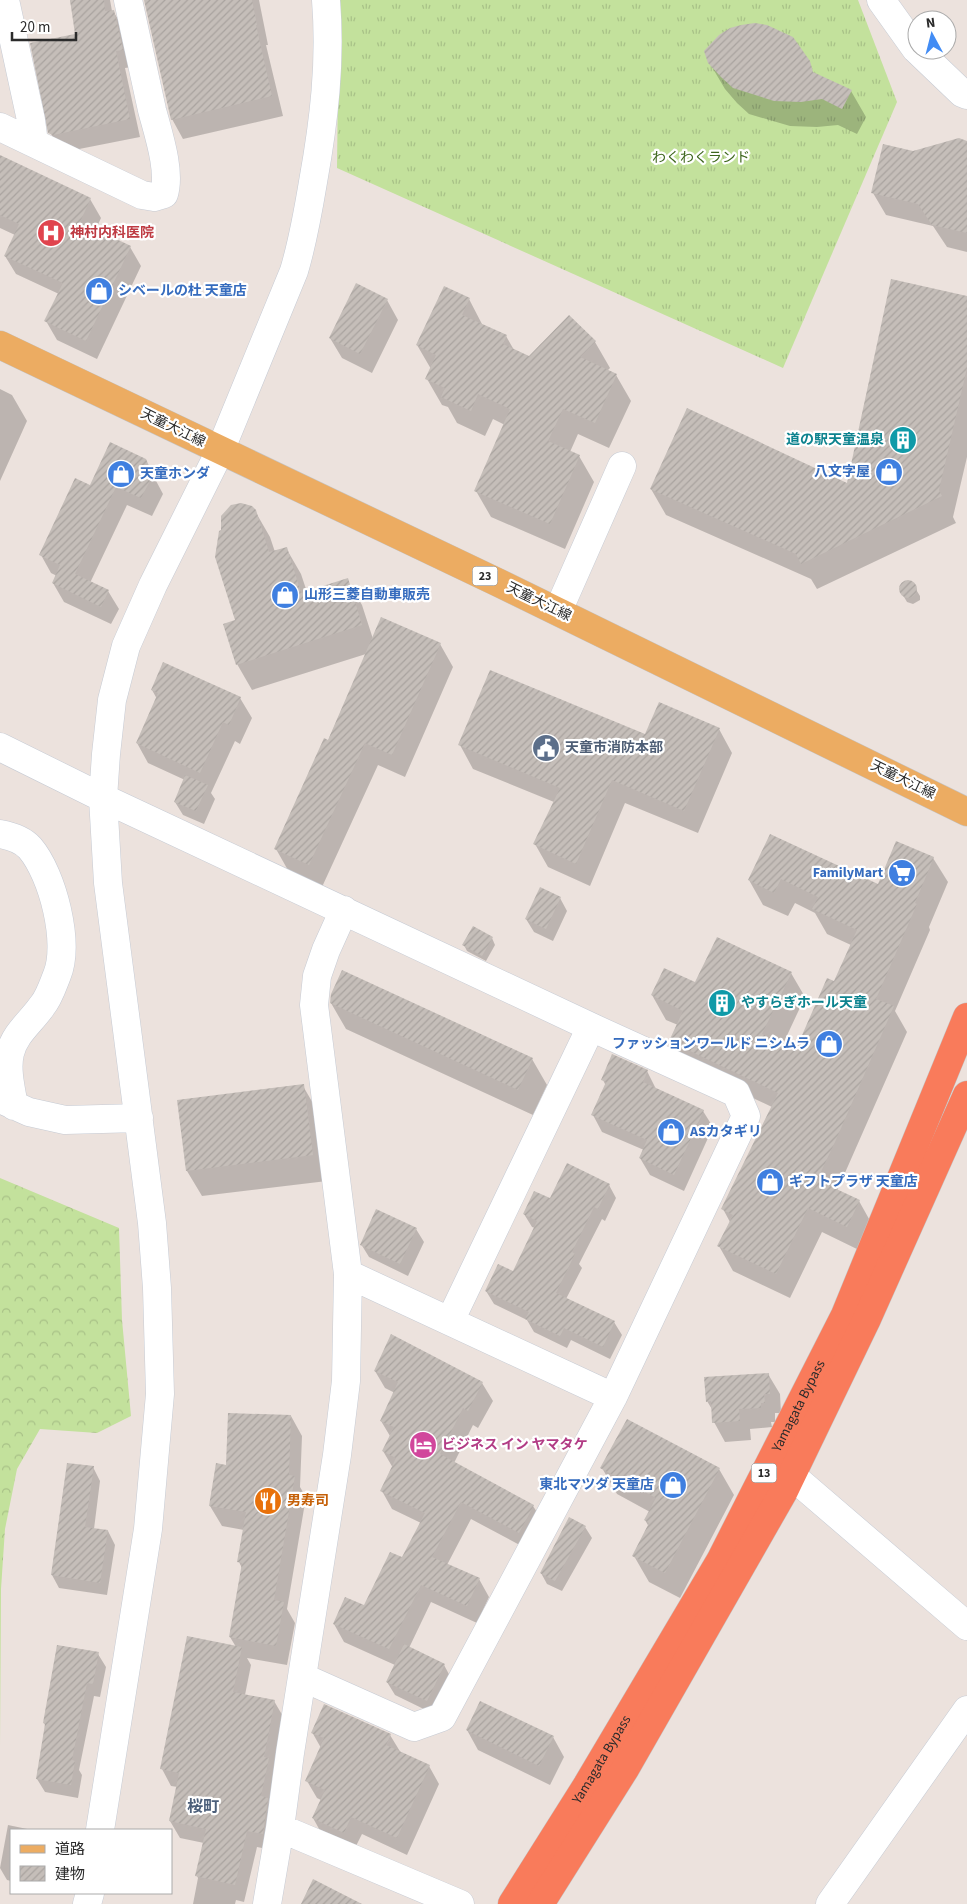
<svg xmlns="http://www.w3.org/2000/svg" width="967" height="1904" font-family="'Source Sans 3','Noto Sans JP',sans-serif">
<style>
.grass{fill:url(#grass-tufts)}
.forest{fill:url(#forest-crowns)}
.shadow{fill:#0003}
.building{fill:url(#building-hatch)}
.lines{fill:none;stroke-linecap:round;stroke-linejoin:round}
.minor-casing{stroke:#c6cbd4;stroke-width:29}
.major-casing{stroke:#c4c4c4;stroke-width:29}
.highway-casing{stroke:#c4c4c4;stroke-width:29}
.minor{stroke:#fff;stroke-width:28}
.major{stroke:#ecac62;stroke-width:28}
.highway{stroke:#f97b5b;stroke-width:28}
.labels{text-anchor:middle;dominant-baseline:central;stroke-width:4.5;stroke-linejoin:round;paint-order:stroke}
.shield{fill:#fff;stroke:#6b6b6b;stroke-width:1}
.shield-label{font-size:12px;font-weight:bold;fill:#2b2b2b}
.park-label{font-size:14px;fill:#3d661d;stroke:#fff}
.health-label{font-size:14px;font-weight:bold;fill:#be3a42;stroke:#fff;text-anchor:start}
.shop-label{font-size:14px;font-weight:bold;fill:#366cbe;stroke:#fff;text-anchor:start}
.street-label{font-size:14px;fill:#2b2b2b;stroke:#fff}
.culture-label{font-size:14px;font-weight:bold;fill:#0d838f;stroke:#fff;text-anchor:end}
.service-label{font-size:14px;font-weight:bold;fill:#4e5e75;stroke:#fff;text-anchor:start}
.hotel-label{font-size:14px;font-weight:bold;fill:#b23c85;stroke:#fff;text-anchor:start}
.food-label{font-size:14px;font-weight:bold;fill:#c56008;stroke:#fff;text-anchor:start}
.quarter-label{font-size:16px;font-weight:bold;fill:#4c5f7a;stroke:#fff}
</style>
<defs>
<pattern id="grass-tufts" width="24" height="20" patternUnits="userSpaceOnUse" patternTransform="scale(1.25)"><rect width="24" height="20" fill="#c3e19c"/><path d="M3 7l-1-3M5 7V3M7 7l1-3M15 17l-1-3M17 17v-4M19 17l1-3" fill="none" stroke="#a8c187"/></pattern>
<pattern id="forest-crowns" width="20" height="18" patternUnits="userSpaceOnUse" patternTransform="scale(1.25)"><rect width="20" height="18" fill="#c3e19c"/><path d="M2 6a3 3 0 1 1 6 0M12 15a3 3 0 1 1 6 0" fill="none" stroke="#a8c187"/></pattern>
<pattern id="building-hatch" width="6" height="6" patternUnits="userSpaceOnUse" patternTransform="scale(1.25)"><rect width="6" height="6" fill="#c5beb9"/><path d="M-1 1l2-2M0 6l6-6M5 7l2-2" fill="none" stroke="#a9a39f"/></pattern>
</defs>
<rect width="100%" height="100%" fill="#ece2dd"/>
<path class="grass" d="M339 0H858L897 102 783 368 337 168Z"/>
<path class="forest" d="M0 1178 119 1228 122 1320 131 1416 97 1433 40 1429 17 1469 5 1529 1 1589 0 1746Z"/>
<path class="shadow" d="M70 0H110L112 11H113L124 29 132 67 125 68 140 137 64 152 60 150 50 132 77 35Z
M149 0H259L268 45H266L283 116 183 139 172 119Z
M709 62H809L813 70 810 66 814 79 816 78 814 71 817 75 851 91 866 117 857 134 838 125 817 127 790 126 749 114 737 103 725 89Z
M967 142V252L947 247 933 226 886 215 873 193 913 152Z
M0 156 90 199 101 218 95 231 130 247 141 266 97 359 57 340 46 321 59 294 16 274 5 256 15 235 0 228Z
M967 297V457L953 517 956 523 817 589 811 579 666 515 651 489 847 484Z
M469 299 483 326 506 336 514 350 530 357 569 317 595 342 610 368 607 371 616 375 631 401 609 448 578 434 570 452 579 456 594 482 565 549 491 517 476 491 505 425 493 419 485 436 457 423 448 407 442 405 427 379 431 369 417 345Z
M387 300 398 320 372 373 342 358 330 338Z
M0 389 12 395 27 421 0 481Z
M145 460 163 494 152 516 127 505 90 583 108 591 119 609 111 624 64 602 53 583 57 576 51 573 41 555Z
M255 511 270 537 275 552 286 548 301 574 307 592 347 580 362 605 373 639 440 644 453 667 405 777 378 765 322 887 289 872 276 849 328 741 366 654 252 690 237 664 236 621Z
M907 582 912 583 920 596V600L913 604 907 602 900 590 903 583Z
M152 690 240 698 252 718 240 744 235 741 211 793 215 799 204 824 183 815 175 802 185 780 148 763 137 743 157 699Z
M719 729 732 753 698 833 625 803 590 886 548 867 535 844 554 802 473 769 460 745 646 736Z
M771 835 878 886 933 858 948 882 929 927 930 930 895 1011 907 1032 837 1191 859 1201 873 1226 861 1251 822 1232 790 1298 733 1271 719 1246 730 1222 723 1209 772 1107 685 1066 670 1041 678 1025 666 1020 652 995 696 984 791 973 805 997 783 1044 796 1051 835 983 851 945 827 934 815 913 795 903 788 916 763 905 749 880Z
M560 898 567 911 553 941 534 932 526 919Z
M492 938 495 945 486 961 467 951 464 945Z
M331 1003 532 1059 547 1085 533 1115 346 1029Z
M647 1071 656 1089 703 1111 713 1127 684 1191 650 1175 640 1158 644 1150 602 1132 593 1115 606 1086 603 1080Z
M303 1086 318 1112 327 1181 202 1196 187 1171Z
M609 1185 616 1198 605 1221 602 1219 579 1264 582 1268 566 1299 614 1322 622 1335 610 1359 571 1340 567 1348 534 1332 527 1320 494 1304 486 1291 514 1273 535 1228 532 1227 524 1214 551 1200Z
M416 1229 424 1242 408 1276 369 1257 361 1244Z
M375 1371 482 1383 493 1401 478 1428 473 1425 454 1463 533 1506 544 1523 529 1550 471 1519 447 1565 479 1579 489 1597 477 1623 431 1602 409 1648 444 1665 451 1678 434 1714 395 1695 387 1682 395 1665 344 1642 334 1624 364 1606 402 1559 421 1523 392 1509 382 1491 393 1468 383 1451 390 1436 381 1421 395 1393 385 1388Z
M768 1374 780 1394 781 1413H775V1422H771L772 1427 750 1429 751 1440 725 1442 714 1422 713 1411 707 1401Z
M291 1416 302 1436 300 1487 306 1497 287 1609 295 1623 287 1665 247 1658 251 1665 245 1695 274 1701 284 1718 274 1769 278 1776 272 1850 257 1847 244 1902 236 1900 235 1904H193L198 1878 197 1876 204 1843 180 1838 170 1821 178 1787 171 1786 162 1769 236 1647 230 1637 242 1568 239 1562 244 1530 222 1526 210 1506 227 1466Z
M627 1421 719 1469 734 1495 680 1598 649 1582 634 1556 649 1527 645 1520 650 1512 617 1494 602 1468Z
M93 1467 100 1481 94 1529 108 1531 115 1545 107 1595 59 1588 52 1575Z
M569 1519 585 1527 592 1538 562 1591 547 1584 541 1573Z
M98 1654 106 1667 100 1697 94 1696 79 1770 82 1775 78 1798 45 1792 37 1779 46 1727 44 1723Z
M467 1730 553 1737 564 1757 550 1785 478 1750Z
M312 1732 390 1735 401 1753 429 1766 439 1784 407 1855 362 1834 354 1850 323 1836 313 1818 321 1800 317 1798 307 1781 321 1748Z
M8 1825 32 1830H11V1881L7 1880 0 1868Z"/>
<path class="building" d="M70 0H104L105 11 114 10 123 50 116 51 130 119 53 135 48 133 30 43 75 34Z
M144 0H252L257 25H256L272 96 171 120Z
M755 23 767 25 793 37 810 61 813 72 852 90 842 109 822 99 801 102 774 101 733 88 721 77 708 63 704 51 719 35 730 28 741 25Z
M959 138 967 141V233L932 225 918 204 871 193 883 144 913 151Z
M0 155 91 198 80 222 131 246 86 341 44 321 63 283 4 256 19 224 0 215Z
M891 279 967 296V368L939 490 942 496 801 564 796 554 650 489 687 408 847 483Z
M356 283 388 299 360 354 329 338Z
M444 286 470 298 462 315 507 335 503 344 529 356 569 315 596 341 580 357 617 374 595 423 563 409 548 441 580 455 550 524 474 491 510 409 478 394 471 411 441 397 445 388 425 379 436 355 416 345Z
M110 442 146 459 153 475 141 498 116 487 75 574 109 590 101 607 52 583 60 565 39 555 75 478 90 485Z
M241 503 252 506 256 510 269 552 287 547 301 593 348 578 362 625 236 665 223 624 235 620 215 557 219 531 221 530V516L231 505Z
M899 589a9 9 0 1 1 18 0a9 9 0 1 1-18 0Z
M381 617 441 643 392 755 365 743 309 865 274 849 324 738 328 740Z
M163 662 241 697 229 725 223 722 200 773 136 743 158 693 151 690Z
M490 670 645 734 659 702 720 728 684 811 612 780 576 864 533 844 560 788 458 745Z
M185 775 208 785 196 811 174 802Z
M770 834 878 884 896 841 934 857 915 903 917 904 876 999 894 1006 835 1142 817 1180 860 1200 847 1227 808 1208 776 1274 717 1246 733 1215 721 1209 778 1093 669 1041 683 1011 651 995 664 968 695 982 717 937 792 972 762 1034 796 1049 827 978 834 981 857 930 812 909 818 897 781 879 774 893 748 880Z
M540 887 561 897 546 929 525 919Z
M473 926 493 937 482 956 462 945Z
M342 970 533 1058 518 1090 330 1003 331 994Z
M612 1054 648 1070 643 1082 704 1110 674 1175 639 1158 647 1140 591 1115 606 1082 601 1080Z
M304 1084 313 1155 186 1171 177 1100Z
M567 1163 610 1184 598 1209 594 1207 572 1252 575 1254 556 1293 615 1321 603 1347 564 1328 560 1336 525 1319 529 1312 485 1291 498 1264 513 1271 537 1221 523 1214 534 1191 550 1198Z
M376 1209 417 1228 400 1264 360 1245Z
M391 1334 483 1382 468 1411 463 1408 440 1454 534 1505 519 1533 461 1502 432 1557 480 1578 467 1606 421 1585 389 1649 333 1624 345 1597 364 1605 390 1552 402 1557 425 1513 380 1491 396 1458 382 1451 394 1427 380 1421 398 1382 374 1371Z
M769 1373 770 1394H764L765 1403H761V1408L739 1409 740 1421 712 1423 711 1401 706 1402 704 1377Z
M228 1413 291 1415 289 1475 295 1476 274 1600 284 1602 276 1646 229 1637 242 1563 237 1562 246 1512 209 1506 216 1463 226 1465Z
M627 1419 720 1468 665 1573 632 1556 649 1523 644 1520 656 1498 600 1468Z
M67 1463 94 1466 85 1527 108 1530 100 1583 51 1575Z
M569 1517 586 1526 555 1581 540 1573Z
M187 1636 242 1647 233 1692 275 1700 264 1757 269 1758 261 1796 268 1798 263 1834 247 1831 235 1885 195 1876 206 1829 169 1821 179 1773 160 1769Z
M404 1644 445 1664 427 1701 386 1682Z
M57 1645 99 1652 93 1684 87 1683 72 1760 75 1761 71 1785 36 1779 45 1724 43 1723Z
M480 1701 554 1736 539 1766 466 1730Z
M324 1704 391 1734 386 1745 430 1765 397 1838 351 1817 344 1833 312 1818 325 1790 305 1781 324 1738 311 1733Z
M313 1879 362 1904H301Z"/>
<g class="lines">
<g class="minor-casing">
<path id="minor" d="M5 0 31 120 34 143
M881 0 916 49 962 93 967 95
M0 127 142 195 154 197 164 194C171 171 158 133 152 110 144 73 136 37 128 0
M558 611 622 466
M0 747 103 798 591 1027 736 1093 746 1116 613 1397 442 1717 414 1727 302 1677
M0 834C11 836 22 839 30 848 53 875 70 943 57 975 53 985 49 998 42 1006 31 1022 15 1033 10 1053 6 1069 11 1089 14 1106
M0 1099 29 1112 65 1120 139 1118
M348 1274 613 1397
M450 1321 591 1027
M791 1475 967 1626
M280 1828 460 1904
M100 1830 148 1529 160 1394 157 1288 152 1223 108 883 103 798 106 754 112 700 126 646 153 585 220 451 294 271C303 241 308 212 313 182 324 121 331 62 326 0
M87 1904 90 1893
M267 1904 280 1828 290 1753 337 1455 346 1381 348 1274 314 1005 317 976 326 950 344 910
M830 1904 967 1710"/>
</g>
<g class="major-casing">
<path id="major" d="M0 345 499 583 967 812"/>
</g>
<g class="highway-casing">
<g id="highway">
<path id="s1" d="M512 1904 587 1785 720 1561 845 1315 967 1017"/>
<path d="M540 1904 625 1769 784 1491 866 1321 967 1095"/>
</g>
</g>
<use href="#minor" class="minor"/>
<use href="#major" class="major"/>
<use href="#highway" class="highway"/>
</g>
<defs>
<g id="hospital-disc" transform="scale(1.4375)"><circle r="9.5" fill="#e0444e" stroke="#fff"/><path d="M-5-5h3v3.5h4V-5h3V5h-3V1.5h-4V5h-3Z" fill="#fff"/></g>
<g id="shop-disc" transform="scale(1.4375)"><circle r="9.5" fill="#3f7fe0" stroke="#fff"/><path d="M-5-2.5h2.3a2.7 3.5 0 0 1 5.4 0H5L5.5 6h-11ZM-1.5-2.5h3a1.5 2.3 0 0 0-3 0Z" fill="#fff"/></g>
<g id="building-disc" transform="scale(1.4375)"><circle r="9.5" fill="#0f9aa8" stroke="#fff"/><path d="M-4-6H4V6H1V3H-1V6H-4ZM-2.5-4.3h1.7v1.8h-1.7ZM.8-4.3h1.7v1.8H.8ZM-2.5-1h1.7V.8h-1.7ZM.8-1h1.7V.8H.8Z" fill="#fff"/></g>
<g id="civic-disc" transform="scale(1.4375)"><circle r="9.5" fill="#5c6f8a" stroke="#fff"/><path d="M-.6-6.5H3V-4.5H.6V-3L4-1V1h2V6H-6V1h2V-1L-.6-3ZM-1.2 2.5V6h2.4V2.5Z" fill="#fff"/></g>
<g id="supermarket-disc" transform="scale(1.4375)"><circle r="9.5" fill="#3f7fe0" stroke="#fff"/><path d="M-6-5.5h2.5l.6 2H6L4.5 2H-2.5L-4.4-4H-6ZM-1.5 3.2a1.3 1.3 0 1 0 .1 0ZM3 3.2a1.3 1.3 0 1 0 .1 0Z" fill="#fff"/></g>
<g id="hotel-disc" transform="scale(1.4375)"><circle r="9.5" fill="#d1479c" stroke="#fff"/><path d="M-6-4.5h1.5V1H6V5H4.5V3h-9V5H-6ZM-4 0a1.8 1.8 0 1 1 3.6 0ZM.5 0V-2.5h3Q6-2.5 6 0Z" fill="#fff"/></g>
<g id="restaurant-disc" transform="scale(1.4375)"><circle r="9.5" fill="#e8710a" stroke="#fff"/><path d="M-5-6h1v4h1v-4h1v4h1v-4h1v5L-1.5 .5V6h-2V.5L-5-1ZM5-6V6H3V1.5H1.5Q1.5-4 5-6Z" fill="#fff"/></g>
</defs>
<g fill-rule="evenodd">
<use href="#hospital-disc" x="51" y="233"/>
<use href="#shop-disc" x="99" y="291"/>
<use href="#building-disc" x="903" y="440"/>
<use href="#shop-disc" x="889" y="472"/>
<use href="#shop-disc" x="121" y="474"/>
<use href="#shop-disc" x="285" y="595"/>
<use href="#civic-disc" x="546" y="748"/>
<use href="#supermarket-disc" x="902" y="873"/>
<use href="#building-disc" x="722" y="1003"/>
<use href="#shop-disc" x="829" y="1044"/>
<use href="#shop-disc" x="671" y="1132"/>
<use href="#shop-disc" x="770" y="1182"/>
<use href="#hotel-disc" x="423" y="1445"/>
<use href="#shop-disc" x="673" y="1485"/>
<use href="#restaurant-disc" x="268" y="1501"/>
</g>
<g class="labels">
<g class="shield">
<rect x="472.5" y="566.5" width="25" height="19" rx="4"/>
<rect x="751.5" y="1463.5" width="25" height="19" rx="4"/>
</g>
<g class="shield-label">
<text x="485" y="576">23</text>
<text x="764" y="1473">13</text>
</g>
<g class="park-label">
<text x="701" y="158">わくわくランド</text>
</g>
<g class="health-label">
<text x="70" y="233">神村内科医院</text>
</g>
<g class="shop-label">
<text x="118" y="291">シベールの杜 天童店</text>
<text x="870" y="472" text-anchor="end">八文字屋</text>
<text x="140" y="474">天童ホンダ</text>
<text x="304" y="595">山形三菱自動車販売</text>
<text x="883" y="873" text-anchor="end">FamilyMart</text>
<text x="810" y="1044" text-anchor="end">ファッションワールド ニシムラ</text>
<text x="690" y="1132">ASカタギリ</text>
<text x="789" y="1182">ギフトプラザ 天童店</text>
<text x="654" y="1485" text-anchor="end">東北マツダ 天童店</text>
</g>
<g class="street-label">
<text transform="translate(173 428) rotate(26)">天童大江線</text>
<text transform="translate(539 602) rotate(26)">天童大江線</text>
<text transform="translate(903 780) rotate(26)">天童大江線</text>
<text stroke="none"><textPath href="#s1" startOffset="575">Yamagata Bypass</textPath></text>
<text stroke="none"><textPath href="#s1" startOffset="170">Yamagata Bypass</textPath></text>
</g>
<g class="culture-label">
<text x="884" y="440">道の駅天童温泉</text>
<text x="741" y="1003" text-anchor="start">やすらぎホール天童</text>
</g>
<g class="service-label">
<text x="565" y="748">天童市消防本部</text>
</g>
<g class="hotel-label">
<text x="442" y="1445">ビジネス イン ヤマタケ</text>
</g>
<g class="food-label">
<text x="287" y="1501">男寿司</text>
</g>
<g class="quarter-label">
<text x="203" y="1807">桜町</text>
</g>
</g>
<rect x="10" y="1829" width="162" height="65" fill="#ffffff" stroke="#aaaaaa"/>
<rect x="20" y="1845" width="25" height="8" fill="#ecac62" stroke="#aaaaaa"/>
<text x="55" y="1854" font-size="15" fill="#2b2b2b">道路</text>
<rect x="20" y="1866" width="25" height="15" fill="url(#building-hatch)" stroke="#aaaaaa"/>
<text x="55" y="1879" font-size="15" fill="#2b2b2b">建物</text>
<g transform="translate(932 35) rotate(353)"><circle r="24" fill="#ffffff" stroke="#aaaaaa"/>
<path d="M0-4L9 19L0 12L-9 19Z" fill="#428cf4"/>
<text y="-8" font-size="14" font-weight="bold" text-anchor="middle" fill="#2b2b2b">N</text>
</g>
<path d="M12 32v8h64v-8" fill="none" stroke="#2b2b2b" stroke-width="2.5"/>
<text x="20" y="32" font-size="15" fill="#2b2b2b" stroke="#ffffff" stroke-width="4" paint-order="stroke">20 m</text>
</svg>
